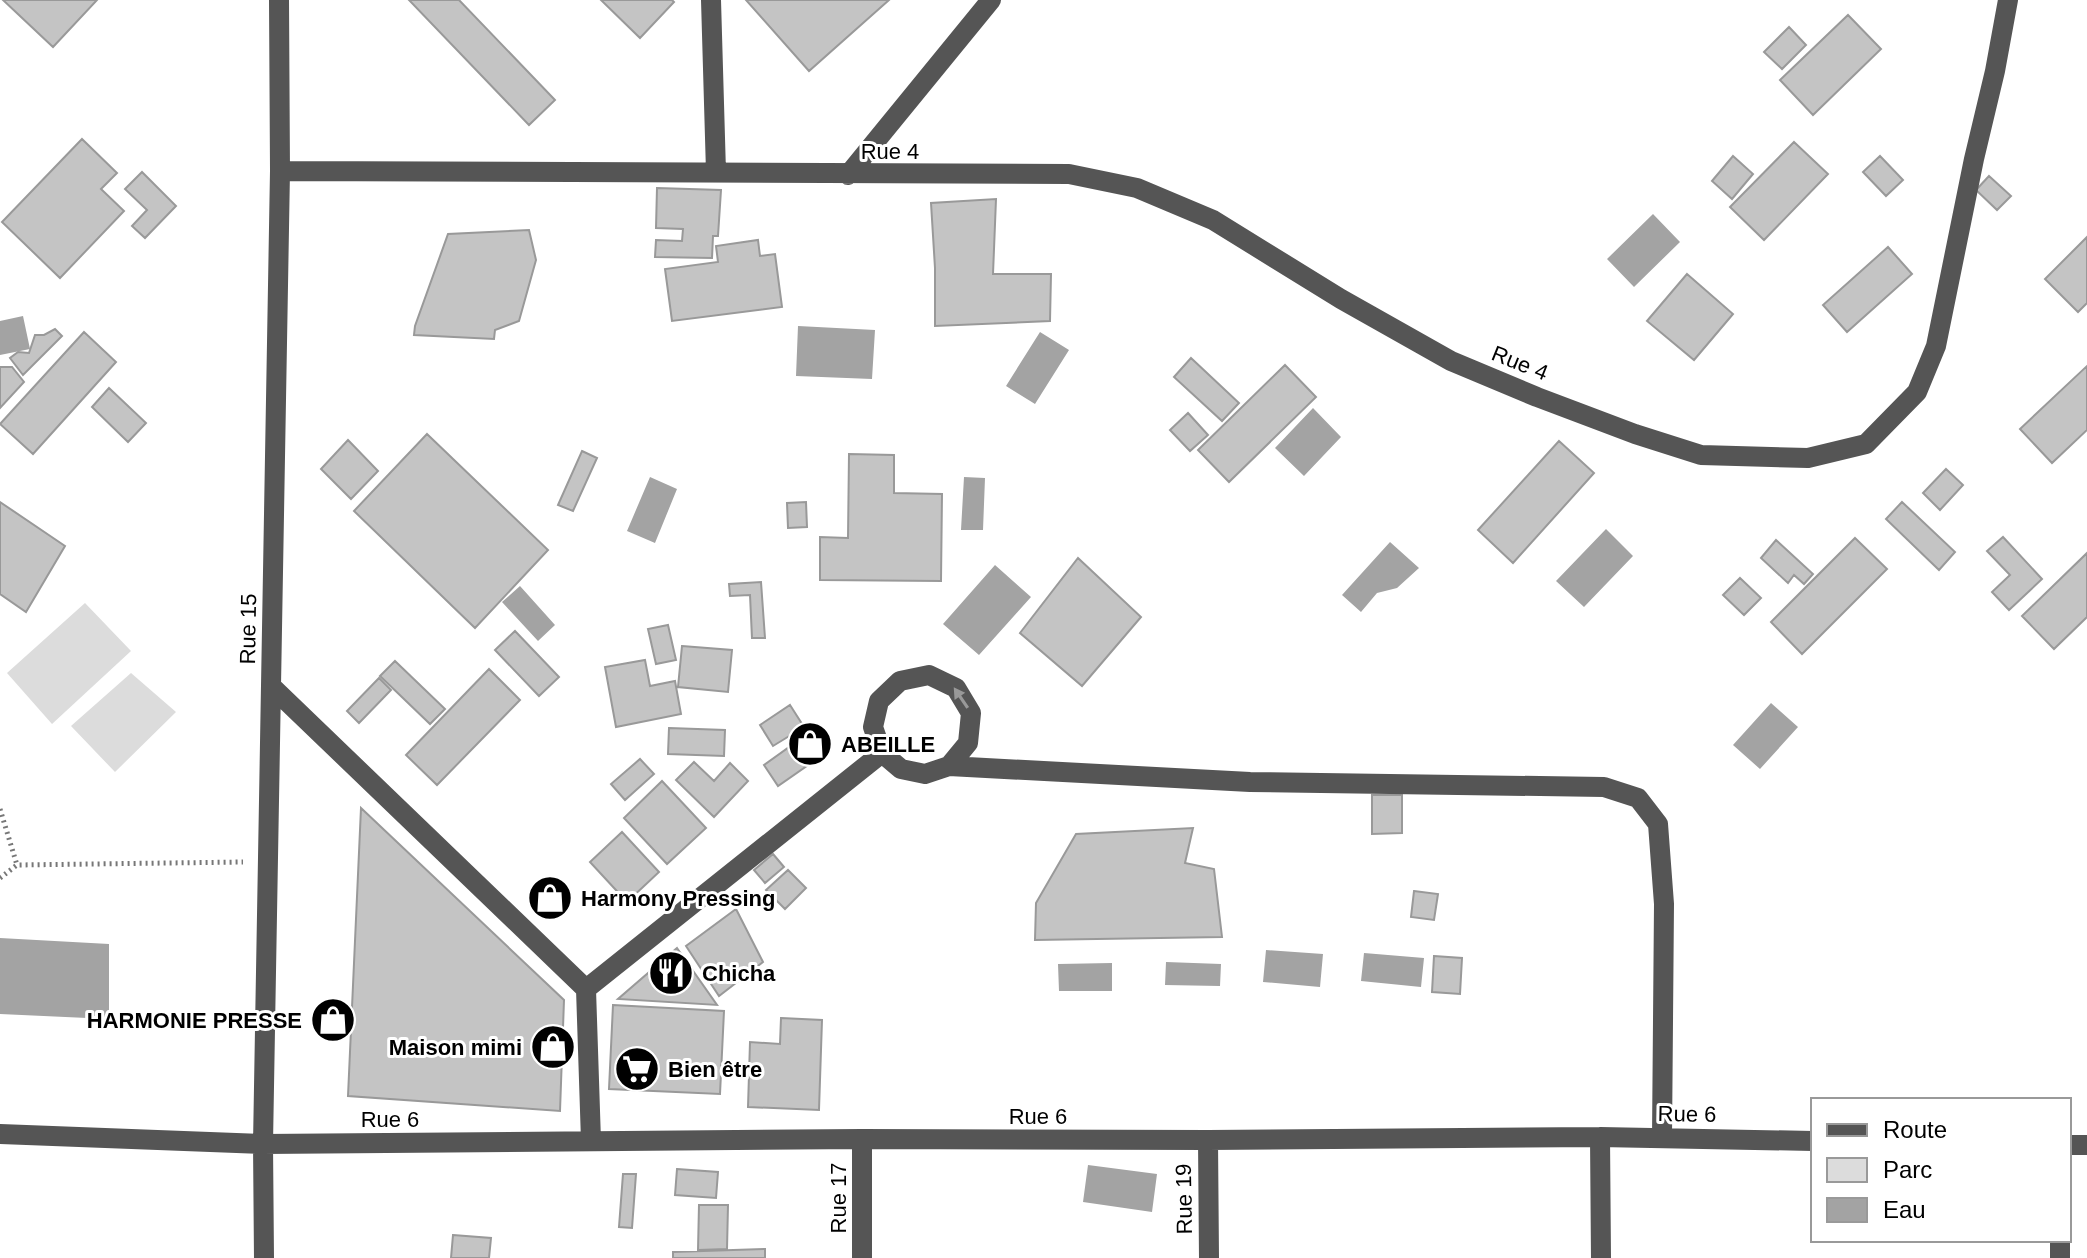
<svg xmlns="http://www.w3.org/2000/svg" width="2087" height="1258" font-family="Arial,sans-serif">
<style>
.green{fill:#dcdcdc}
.water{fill:#a3a3a3}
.building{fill:#c4c4c4;stroke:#999;stroke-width:2}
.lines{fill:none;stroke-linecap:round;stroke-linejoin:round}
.path{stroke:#777;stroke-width:5;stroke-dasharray:2 4;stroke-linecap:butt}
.minor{stroke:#555;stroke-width:20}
.oneway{fill:#999}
.labels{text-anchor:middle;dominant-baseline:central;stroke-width:6;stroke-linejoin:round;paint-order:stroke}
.street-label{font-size:22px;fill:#000;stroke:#fff}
.poi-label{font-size:22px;font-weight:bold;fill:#000;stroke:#fff;text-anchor:start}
</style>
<rect width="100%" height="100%" fill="#fff"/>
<path class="green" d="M85 603 131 651 52 724 7 673Z
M131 673 176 712 115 772 71 726Z"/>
<path class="water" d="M1653 214 1680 242 1634 287 1607 259Z
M23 316 30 349 0 355V321Z
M798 326 875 330 872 379 796 376Z
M1040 332 1069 350 1035 404 1006 386Z
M1313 408 1341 437 1304 476 1275 448Z
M650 477 677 489 655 543 627 531Z
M964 477 985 478 983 530H961Z
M1606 529 1633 556 1584 607 1556 581Z
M1390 542 1419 568 1397 588 1377 593 1361 612 1342 595Z
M995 565 1031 597 979 655 943 624Z
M520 586 555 625 538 641 502 602Z
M1771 703 1798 727 1760 769 1733 745Z
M0 938 109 944V1019L0 1014Z
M1266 950 1323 954 1320 987 1263 982Z
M1364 953 1424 958 1421 987 1361 981Z
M1166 962 1221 964 1220 986 1165 985Z
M1112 963V991H1059L1058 964Z
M1088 1165 1157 1174 1152 1212 1083 1202Z"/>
<path class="building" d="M3 0H97L53 47Z
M409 0H459L555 100 529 125Z
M601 0H672L674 2 640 38Z
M746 0H889L809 71Z
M1848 15 1881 49 1813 115 1780 80Z
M1789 27 1806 45 1782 69 1764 52Z
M82 139 117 173 101 189 124 211 60 278 2 222Z
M1794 142 1828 174 1764 240 1730 207Z
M1733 156 1753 174 1732 199 1712 181Z
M1880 156 1903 180 1886 196 1863 172Z
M142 172 176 206 145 238 132 226 147 210 125 189Z
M1989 176 2011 196 1997 210 1976 190Z
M657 188 721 190 718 236H713L712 258 655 257 656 240 682 241 683 229 656 228Z
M996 199 993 274H1051L1050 321 935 326V268L931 203Z
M529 230 536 260 519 321 495 330 494 339 414 335 415 326 448 234Z
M2087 237V303L2078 312 2045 279Z
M758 240 760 256 775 254 782 307 672 321 665 269 718 262 716 246Z
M1888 247 1912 274 1847 332 1823 305Z
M1687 274 1733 314 1694 360 1647 321Z
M55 329 62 336 23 375 10 358 18 352 29 353 35 335H44Z
M84 332 116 362 33 454 0 424Z
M1191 358 1239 403 1222 421 1174 377Z
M1285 365 1316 397 1229 482 1198 450Z
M2087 366V430L2052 463 2020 429Z
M0 367H12L24 382 0 408Z
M109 388 146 423 128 442 92 407Z
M1188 413 1208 435 1190 451 1170 430Z
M427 434 548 550 475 628 354 511Z
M348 440 378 471 351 499 321 469Z
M1559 441 1594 473 1513 563 1478 530Z
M582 451 597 458 573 511 558 505Z
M849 454 894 455V493L942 494 941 581 820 580V537L848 538Z
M1946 469 1963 485 1940 510 1923 493Z
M0 502 65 546 26 612 0 594Z
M806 502 807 527 788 528 787 503Z
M1902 502 1955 552 1939 570 1886 519Z
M2003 537 2042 579 2009 610 1992 592 2010 575 1987 551Z
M1855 538 1887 569 1802 654 1771 622Z
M1776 540 1813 574 1804 584 1794 575 1788 583 1761 558Z
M2087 553V617L2054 649 2022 616Z
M1078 558 1141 617 1082 686 1020 633Z
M1740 578 1761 598 1744 615 1723 595Z
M761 582 765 638H752L750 595 730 596 729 584Z
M668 625 676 660 656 664 648 629Z
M515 631 559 677 539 696 495 650Z
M682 646 732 650 728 692 678 687Z
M645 660 650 686 675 681 681 714 616 727 605 667Z
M395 661 445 709 430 724 380 676Z
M489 669 520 700 437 785 406 755Z
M379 678 391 690 359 723 347 711Z
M790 705 804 727 773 746 760 725Z
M669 728 725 730 724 756 668 754Z
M799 740 814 761 778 786 764 765Z
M640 759 654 774 625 800 611 784Z
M694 762 714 781 730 763 748 781 714 817 676 780Z
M662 781 706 828 667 864 624 818Z
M1372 795H1402V833L1372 834Z
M361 808 564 1000 560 1111 348 1096Z
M1193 828 1185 863 1214 869 1222 937 1035 940 1036 903 1076 834Z
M622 832 659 872 627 902 590 862Z
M773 854 784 867 765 883 754 870Z
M788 870 806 888 785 909 766 890Z
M1414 891 1438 894 1434 920 1411 917Z
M736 909 763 962 719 996 686 946Z
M677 948 717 1005 618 999Z
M1434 956 1462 958 1460 994 1432 992Z
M613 1005 724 1011 720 1094 609 1089Z
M781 1018 822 1020 819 1110 748 1107 750 1042 780 1044Z
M677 1169 718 1172 716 1198 675 1195Z
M623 1174H636L632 1228 619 1227Z
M699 1205H728L727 1249 698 1250Z
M453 1235 491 1238 489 1258H451Z
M765 1249V1258H673V1252Z"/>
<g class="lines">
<path class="path" d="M0 809 17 865
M0 878 17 865 243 862"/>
<path class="minor" d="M711 0 716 172
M280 171 1069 174 1137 188 1213 220 1341 299 1451 361 1537 397 1635 434 1701 455 1808 458 1866 444 1917 392 1936 346 1974 159 1995 71 2008 0
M848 175 991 0
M271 686 586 989 591 1141
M949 766 968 743 971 713 956 688 929 675 900 681 879 701 873 727 882 753 901 769 925 774 949 766 1250 782 1604 787 1638 798 1658 824 1664 904 1662 1138
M586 989 882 753
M0 1134 263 1144 862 1139 1208 1140 1600 1137 1813 1141
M1600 1137 1601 1258
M1208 1140 1209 1258
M2069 1145H2087
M2060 1240V1258
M264 1258 263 1144 280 171 279 0
M862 1258V1139"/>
</g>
<defs><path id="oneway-solid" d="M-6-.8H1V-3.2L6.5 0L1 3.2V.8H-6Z" transform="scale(2)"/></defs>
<use class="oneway" href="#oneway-solid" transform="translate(961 698) rotate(-124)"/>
<defs>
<g id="shop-disc" transform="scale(2.3)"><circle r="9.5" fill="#000" stroke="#fff"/><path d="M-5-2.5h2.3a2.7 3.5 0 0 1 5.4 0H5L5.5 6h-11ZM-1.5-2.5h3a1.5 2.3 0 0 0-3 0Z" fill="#fff"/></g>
<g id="restaurant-disc" transform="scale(2.3)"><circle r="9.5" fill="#000" stroke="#fff"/><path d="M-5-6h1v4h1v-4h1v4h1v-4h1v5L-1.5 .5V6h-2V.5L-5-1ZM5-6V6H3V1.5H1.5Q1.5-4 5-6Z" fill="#fff"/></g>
<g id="supermarket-disc" transform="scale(2.3)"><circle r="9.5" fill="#000" stroke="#fff"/><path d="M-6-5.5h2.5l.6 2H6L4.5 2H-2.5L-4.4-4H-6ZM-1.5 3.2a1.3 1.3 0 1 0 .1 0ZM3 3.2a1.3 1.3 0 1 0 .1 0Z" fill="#fff"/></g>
</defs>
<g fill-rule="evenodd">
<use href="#shop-disc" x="810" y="744"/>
<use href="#shop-disc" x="550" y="898"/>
<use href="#restaurant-disc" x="671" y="973"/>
<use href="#shop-disc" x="333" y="1020"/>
<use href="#shop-disc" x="553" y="1047"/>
<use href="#supermarket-disc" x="637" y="1069"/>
</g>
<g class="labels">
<g class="street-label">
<text x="890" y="151">Rue 4</text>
<text transform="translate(1520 363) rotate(22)">Rue 4</text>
<text transform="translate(248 629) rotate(-89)">Rue 15</text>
<text transform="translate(1687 1114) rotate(1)">Rue 6</text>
<text x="1038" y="1116">Rue 6</text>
<text x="390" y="1119">Rue 6</text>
<text transform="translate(838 1198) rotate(-90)">Rue 17</text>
<text transform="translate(1184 1199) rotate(-91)">Rue 19</text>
</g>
<g class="poi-label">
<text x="841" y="744">ABEILLE</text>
<text x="581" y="898">Harmony Pressing</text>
<text x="702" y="973">Chicha</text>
<text x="302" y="1020" text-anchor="end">HARMONIE PRESSE</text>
<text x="522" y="1047" text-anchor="end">Maison mimi</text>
<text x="668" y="1069">Bien être</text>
</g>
</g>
<rect x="1811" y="1098" width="260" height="144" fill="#ffffff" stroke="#999999" stroke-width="2"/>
<rect x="1827" y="1124" width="40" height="12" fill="#555555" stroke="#999999" stroke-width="2"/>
<text x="1883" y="1138" font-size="24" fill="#000000">Route</text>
<rect x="1827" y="1158" width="40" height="24" fill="#dcdcdc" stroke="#999999" stroke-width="2"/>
<text x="1883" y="1178" font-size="24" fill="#000000">Parc</text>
<rect x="1827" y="1198" width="40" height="24" fill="#a3a3a3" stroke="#999999" stroke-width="2"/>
<text x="1883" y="1218" font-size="24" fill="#000000">Eau</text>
</svg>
